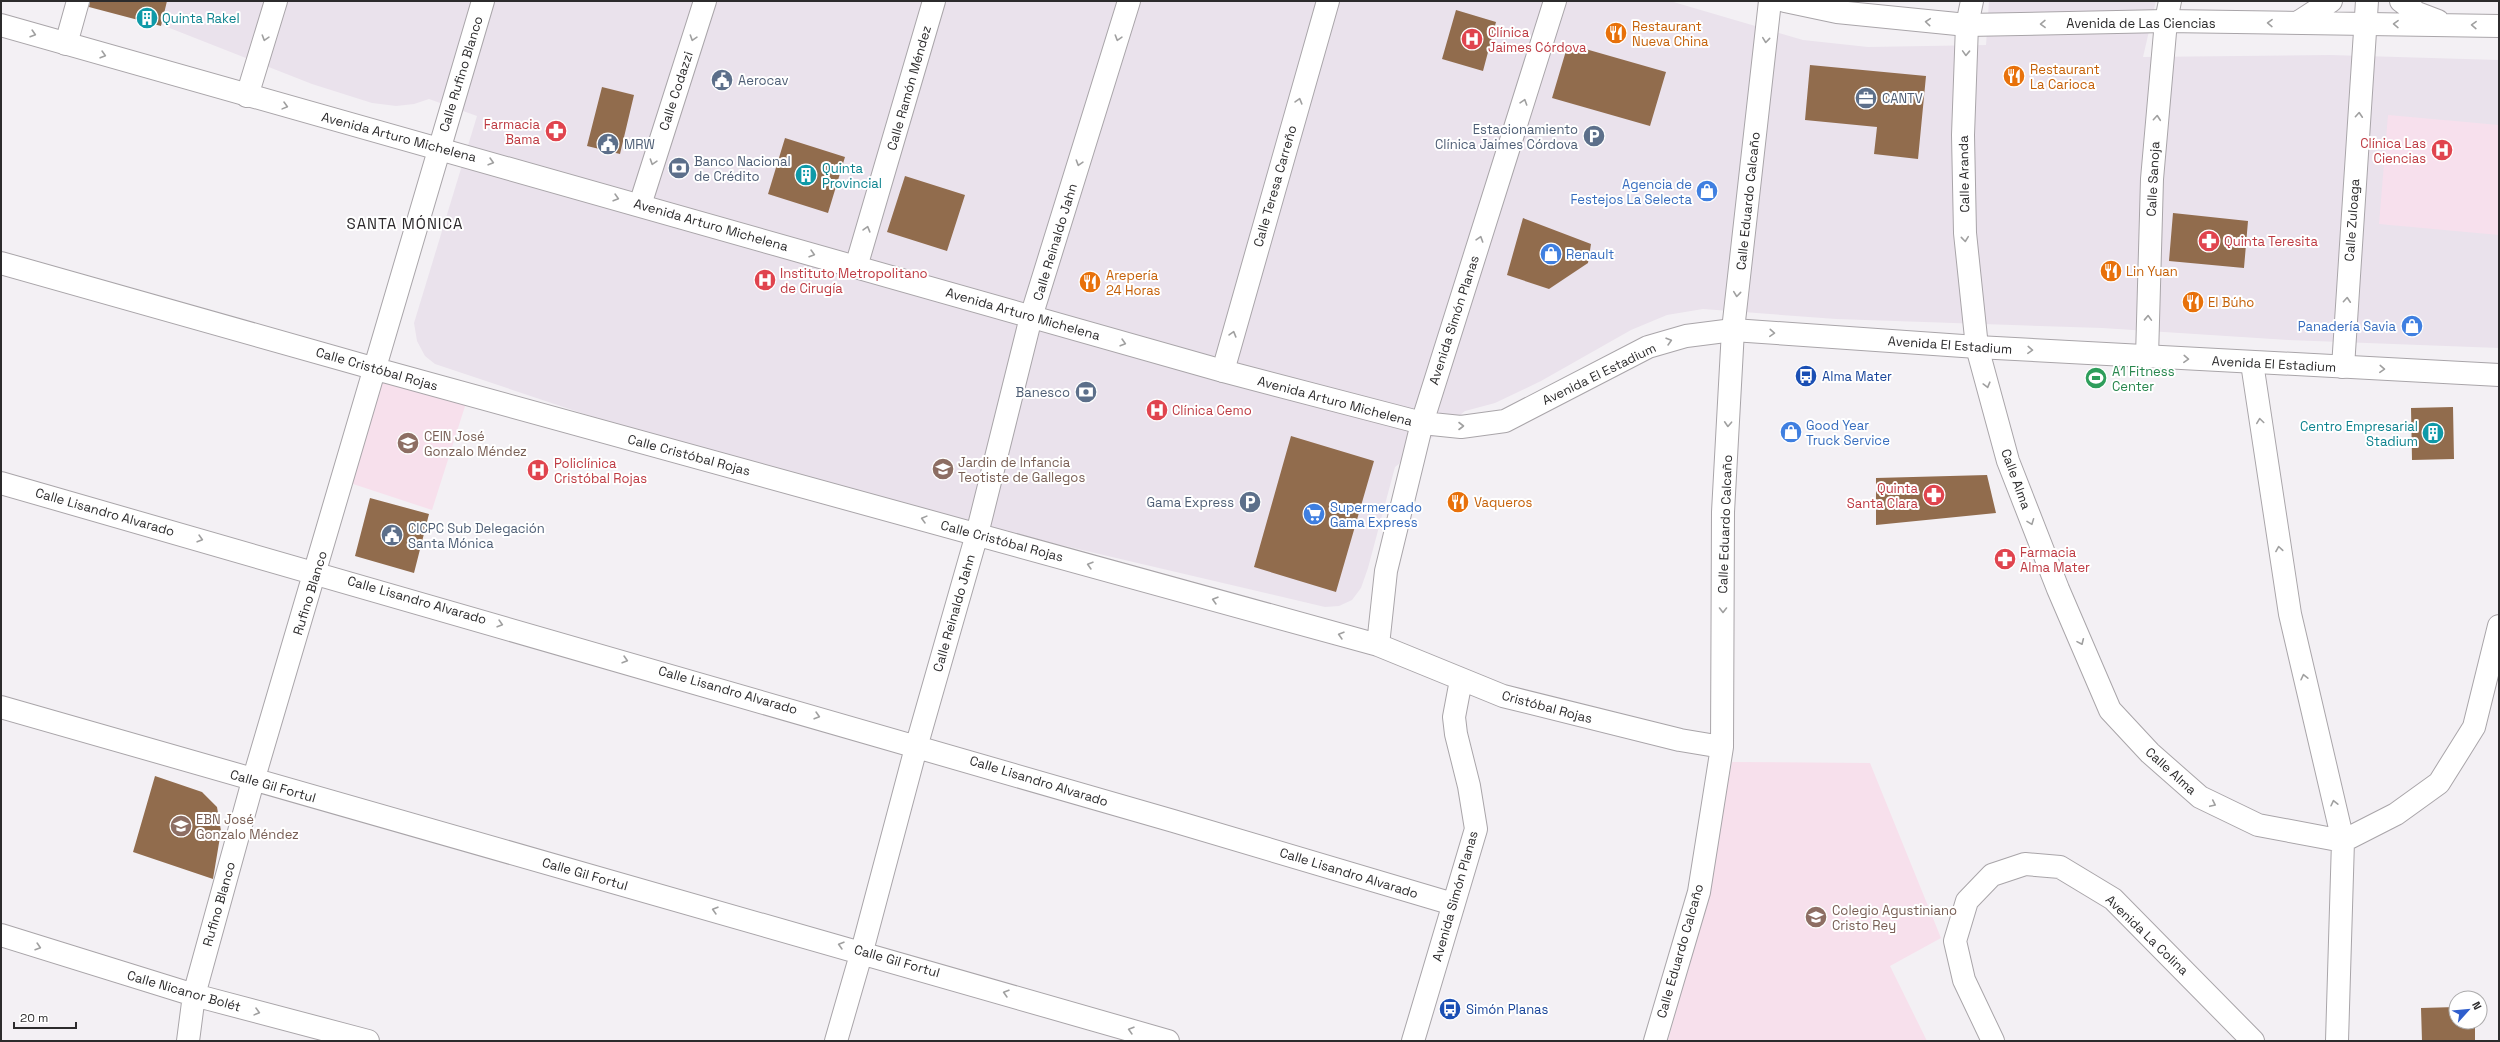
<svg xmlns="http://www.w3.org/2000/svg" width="2500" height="1042" font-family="'Space Grotesk',sans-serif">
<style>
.built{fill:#eae2ec}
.education{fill:#f7e0ec}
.medical{fill:#f7e0ed}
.building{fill:#916c4d}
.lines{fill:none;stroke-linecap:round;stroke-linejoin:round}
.street-casing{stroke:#a9a5a9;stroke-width:24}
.secondary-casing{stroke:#a9a5a9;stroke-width:24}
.street{stroke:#fff;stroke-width:22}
.secondary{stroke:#fff;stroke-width:22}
.oneway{stroke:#a0a0a0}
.labels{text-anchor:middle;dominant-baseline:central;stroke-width:4;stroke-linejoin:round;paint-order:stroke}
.culture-label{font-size:13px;fill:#0d838f;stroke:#fff;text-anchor:start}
.street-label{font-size:13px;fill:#2c2b2c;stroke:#fff}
.food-label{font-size:13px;fill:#c56008;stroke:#fff;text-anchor:start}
.health-label{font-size:13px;fill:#be3a42;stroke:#fff;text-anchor:start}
.service-label{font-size:13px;fill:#4e5e75;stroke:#fff;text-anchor:start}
.shop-label{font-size:13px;fill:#366cbe;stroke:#fff;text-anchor:start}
.leisure-label{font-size:13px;fill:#27864d;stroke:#fff;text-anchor:start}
.transit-label{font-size:13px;fill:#164399;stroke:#fff;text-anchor:start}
.education-label{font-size:13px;fill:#785e54;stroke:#fff;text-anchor:start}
.quarter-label{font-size:15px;letter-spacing:1px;fill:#2b282b;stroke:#fff}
</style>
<rect width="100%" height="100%" fill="#f3f0f4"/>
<path class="built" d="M101 1H1670L1803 40 1868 47 1986 45 1989 1H2156L2143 57 2330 55 2499 60V348L2288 340 2102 328 1836 319 1703 309 1667 315 1631 330 1541 381 1495 403 1465 411 1395 467 1368 568 1361 588 1352 600 1339 606 1325 607 895 506 734 464 435 364 425 356 417 341 414 323 477 116 429 99 414 104 396 106 372 103 312 84Z"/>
<path class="education" d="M382 380 466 403 432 510 350 483Z
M1732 762 1870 763 1941 938 1890 966 1927 1041H1668L1706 895Z"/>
<path class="medical" d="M2388 115 2499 125V235L2379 224Z"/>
<path class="building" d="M90 1H167L161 26 89 7Z
M1456 10 1496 22 1483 71 1442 59Z
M1568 44 1666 72 1650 126 1552 98Z
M1810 65 1926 76 1918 159 1874 154 1877 127 1805 120Z
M602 87 634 95 620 154 587 146Z
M785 138 845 157 828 213 768 194Z
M905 176 965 195 947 251 887 232Z
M2173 213 2248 221 2244 268 2169 261Z
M1523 218 1591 244 1588 263 1549 289 1507 275Z
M2453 407 2454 459 2412 460 2411 408Z
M1291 436 1374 461 1336 592 1254 567Z
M1987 475 1996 513 1876 525V478Z
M370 498 429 514 414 573 355 556Z
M155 776 202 792 217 807 221 831 213 879 133 852Z
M2456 1007V1022H2475V1041H2422L2421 1008Z"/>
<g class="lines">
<g class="street-casing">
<path id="street" d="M1972 1 1967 25 1963 135 1965 233 1977 347 2008 461 2058 589 2110 710 2150 753 2200 797 2258 825 2343 841 2396 814 2439 783 2474 727 2499 626
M66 44 78 1
M247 96 276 1
M640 205 705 1
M1 263 376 369 1378 645 1503 696 1680 740 1722 747
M856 267 934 1
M2147 357 2152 179 2166 21 2170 1
M2252 363 2290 614 2343 841 2337 1041
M2343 367 2367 1
M1223 371 1328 1
M1 483C486 619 970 760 1453 904
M1378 645 1386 571 1422 423
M1 707C389 821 780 927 1168 1041
M1 935 194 995 368 1041
M188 1041 194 995 253 781 483 1
M836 1041 862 951 917 744 977 534 1031 317 1129 1
M1413 1041 1476 829 1469 786 1456 734 1454 717 1461 680
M1655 1041 1699 892 1722 747 1723 512 1733 330 1770 1
M1993 1041 1964 980 1955 941 1967 901 1992 875 2025 864 2060 867 2113 899 2253 1041"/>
</g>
<g class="secondary-casing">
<path id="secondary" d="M1785 1 1837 12 1967 25 2166 21 2499 26
M2401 1 2417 13 2438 21
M2297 23 2331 1
M1 25 1223 371 1422 423 1461 427 1505 421 1648 347 1686 336 1733 330 1977 347 2499 375
M1422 423 1555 1"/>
</g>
<use href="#street" class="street"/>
<use href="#secondary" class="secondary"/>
</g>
<defs><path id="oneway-chevron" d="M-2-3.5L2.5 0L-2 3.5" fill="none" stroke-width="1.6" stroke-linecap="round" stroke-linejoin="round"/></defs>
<g class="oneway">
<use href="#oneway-chevron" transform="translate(1928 22) rotate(-175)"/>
<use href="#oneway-chevron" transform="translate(2270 23) rotate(-179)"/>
<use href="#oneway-chevron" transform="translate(2043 24) rotate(179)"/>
<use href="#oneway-chevron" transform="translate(2396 24) rotate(-179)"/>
<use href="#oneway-chevron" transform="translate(2474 25) rotate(-178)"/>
<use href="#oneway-chevron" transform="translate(33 34) rotate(17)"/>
<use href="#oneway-chevron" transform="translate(265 38) rotate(107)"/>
<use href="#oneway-chevron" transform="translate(693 38) rotate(108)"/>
<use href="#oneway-chevron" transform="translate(1118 38) rotate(107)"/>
<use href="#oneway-chevron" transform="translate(1766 40) rotate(96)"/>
<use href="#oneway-chevron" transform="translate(1966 53) rotate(92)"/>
<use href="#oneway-chevron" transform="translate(103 55) rotate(16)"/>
<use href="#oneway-chevron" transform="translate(1299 101) rotate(-74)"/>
<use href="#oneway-chevron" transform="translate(1524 102) rotate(-72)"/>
<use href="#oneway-chevron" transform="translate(285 106) rotate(15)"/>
<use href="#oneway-chevron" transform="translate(2359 115) rotate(-86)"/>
<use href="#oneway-chevron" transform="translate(2157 118) rotate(-85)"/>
<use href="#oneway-chevron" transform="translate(491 162) rotate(16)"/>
<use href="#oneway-chevron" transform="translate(653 162) rotate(108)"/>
<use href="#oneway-chevron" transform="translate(1079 163) rotate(107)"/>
<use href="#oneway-chevron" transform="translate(616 198) rotate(16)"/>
<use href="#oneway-chevron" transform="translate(867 229) rotate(-74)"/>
<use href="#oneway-chevron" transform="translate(1480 239) rotate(-72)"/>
<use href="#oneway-chevron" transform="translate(1965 239) rotate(84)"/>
<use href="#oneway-chevron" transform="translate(812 254) rotate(16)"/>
<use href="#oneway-chevron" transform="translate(1737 294) rotate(96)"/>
<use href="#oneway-chevron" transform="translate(2347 300) rotate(-86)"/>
<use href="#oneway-chevron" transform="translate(2148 318) rotate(-88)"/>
<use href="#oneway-chevron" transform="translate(1772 333) rotate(4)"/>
<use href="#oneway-chevron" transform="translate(1233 334) rotate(-74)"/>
<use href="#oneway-chevron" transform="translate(1669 341) rotate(-16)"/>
<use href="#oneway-chevron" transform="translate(1123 343) rotate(16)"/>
<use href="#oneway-chevron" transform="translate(2030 350) rotate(3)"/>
<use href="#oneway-chevron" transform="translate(2186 359) rotate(3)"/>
<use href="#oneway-chevron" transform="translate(2382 369) rotate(3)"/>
<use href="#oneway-chevron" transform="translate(1987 385) rotate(75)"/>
<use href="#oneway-chevron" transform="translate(2260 421) rotate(-98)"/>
<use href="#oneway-chevron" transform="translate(1728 424) rotate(93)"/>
<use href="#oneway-chevron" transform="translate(1461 426)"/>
<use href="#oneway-chevron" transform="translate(924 519) rotate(-165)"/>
<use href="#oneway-chevron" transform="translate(2031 522) rotate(69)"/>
<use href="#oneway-chevron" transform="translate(200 539) rotate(16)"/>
<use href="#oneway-chevron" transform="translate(2279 549) rotate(-99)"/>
<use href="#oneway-chevron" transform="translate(1090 565) rotate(-164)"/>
<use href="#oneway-chevron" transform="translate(1215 600) rotate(-164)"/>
<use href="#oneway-chevron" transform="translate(1723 610) rotate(90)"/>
<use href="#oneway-chevron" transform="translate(500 624) rotate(16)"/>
<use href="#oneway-chevron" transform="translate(1341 635) rotate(-164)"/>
<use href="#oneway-chevron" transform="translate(2081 642) rotate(66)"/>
<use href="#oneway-chevron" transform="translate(625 660) rotate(16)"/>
<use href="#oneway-chevron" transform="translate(2304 677) rotate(-103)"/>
<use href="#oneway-chevron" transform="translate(817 716) rotate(16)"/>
<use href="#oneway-chevron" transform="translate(2334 803) rotate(-103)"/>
<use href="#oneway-chevron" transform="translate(2213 804) rotate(25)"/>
<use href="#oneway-chevron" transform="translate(715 910) rotate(-164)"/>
<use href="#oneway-chevron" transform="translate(841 945) rotate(-164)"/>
<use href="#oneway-chevron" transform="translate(38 947) rotate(17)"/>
<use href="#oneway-chevron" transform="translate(1006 993) rotate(-164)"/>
<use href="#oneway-chevron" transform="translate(257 1012) rotate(15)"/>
<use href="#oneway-chevron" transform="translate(1131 1030) rotate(-164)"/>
</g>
<defs>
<g id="building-disc" transform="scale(1.15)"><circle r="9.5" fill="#0f9aa8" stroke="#fff"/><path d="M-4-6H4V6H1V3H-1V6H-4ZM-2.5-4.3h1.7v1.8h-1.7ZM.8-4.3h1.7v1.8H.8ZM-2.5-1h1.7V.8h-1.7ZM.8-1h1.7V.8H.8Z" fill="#fff"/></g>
<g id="restaurant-disc" transform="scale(1.15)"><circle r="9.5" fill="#e8710a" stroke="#fff"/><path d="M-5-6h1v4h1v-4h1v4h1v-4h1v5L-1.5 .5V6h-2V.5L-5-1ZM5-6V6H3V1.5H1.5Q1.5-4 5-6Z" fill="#fff"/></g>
<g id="hospital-disc" transform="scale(1.15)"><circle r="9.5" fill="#e0444e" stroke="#fff"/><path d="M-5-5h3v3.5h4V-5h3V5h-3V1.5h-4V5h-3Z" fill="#fff"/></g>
<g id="civic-disc" transform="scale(1.15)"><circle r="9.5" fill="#5c6f8a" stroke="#fff"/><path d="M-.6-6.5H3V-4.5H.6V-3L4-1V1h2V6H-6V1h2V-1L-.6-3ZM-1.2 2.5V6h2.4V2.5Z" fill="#fff"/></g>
<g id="office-disc" transform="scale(1.15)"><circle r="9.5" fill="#5c6f8a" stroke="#fff"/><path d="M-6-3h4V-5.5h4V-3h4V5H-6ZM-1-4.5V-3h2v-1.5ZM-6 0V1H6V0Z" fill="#fff"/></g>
<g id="pharmacy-disc" transform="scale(1.15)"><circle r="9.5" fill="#e0444e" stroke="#fff"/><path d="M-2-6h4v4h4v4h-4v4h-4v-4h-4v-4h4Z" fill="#fff"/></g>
<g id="parking-disc" transform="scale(1.15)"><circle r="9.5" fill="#5c6f8a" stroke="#fff"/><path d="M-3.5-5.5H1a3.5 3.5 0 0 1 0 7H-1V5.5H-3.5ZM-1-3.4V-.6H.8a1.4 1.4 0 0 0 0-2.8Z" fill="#fff"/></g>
<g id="bank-disc" transform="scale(1.15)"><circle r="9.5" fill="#5c6f8a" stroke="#fff"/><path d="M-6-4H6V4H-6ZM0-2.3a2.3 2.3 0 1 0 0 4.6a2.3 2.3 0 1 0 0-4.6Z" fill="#fff"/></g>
<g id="shop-disc" transform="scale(1.15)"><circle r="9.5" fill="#3f7fe0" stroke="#fff"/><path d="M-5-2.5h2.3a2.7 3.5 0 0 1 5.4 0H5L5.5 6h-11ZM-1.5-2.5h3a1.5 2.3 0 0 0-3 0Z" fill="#fff"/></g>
<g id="bus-disc" transform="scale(1.15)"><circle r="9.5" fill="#1a4fb4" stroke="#fff"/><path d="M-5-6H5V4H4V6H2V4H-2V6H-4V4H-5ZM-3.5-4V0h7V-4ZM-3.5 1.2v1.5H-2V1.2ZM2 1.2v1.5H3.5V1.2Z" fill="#fff"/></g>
<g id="stadium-disc" transform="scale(1.15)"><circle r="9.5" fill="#2e9e5b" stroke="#fff"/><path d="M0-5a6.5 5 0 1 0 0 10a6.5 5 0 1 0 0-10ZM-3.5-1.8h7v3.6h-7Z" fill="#fff"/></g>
<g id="school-disc" transform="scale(1.15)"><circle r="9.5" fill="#8d6e63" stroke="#fff"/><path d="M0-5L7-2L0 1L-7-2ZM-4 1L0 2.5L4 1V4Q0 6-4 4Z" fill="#fff"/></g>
<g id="supermarket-disc" transform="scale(1.15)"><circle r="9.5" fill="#3f7fe0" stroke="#fff"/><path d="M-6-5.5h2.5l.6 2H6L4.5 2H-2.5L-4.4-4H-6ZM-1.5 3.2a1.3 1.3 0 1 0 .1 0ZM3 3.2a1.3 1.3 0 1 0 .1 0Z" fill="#fff"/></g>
</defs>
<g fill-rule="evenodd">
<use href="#building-disc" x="147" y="18"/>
<use href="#restaurant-disc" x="1616" y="33"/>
<use href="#hospital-disc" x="1472" y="39"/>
<use href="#restaurant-disc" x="2014" y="76"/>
<use href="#civic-disc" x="722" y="80"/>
<use href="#office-disc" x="1866" y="98"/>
<use href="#pharmacy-disc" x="556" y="131"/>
<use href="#parking-disc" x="1594" y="136"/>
<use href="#civic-disc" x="608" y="144"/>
<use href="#hospital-disc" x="2442" y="150"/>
<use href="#bank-disc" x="679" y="168"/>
<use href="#building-disc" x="806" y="175"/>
<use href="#shop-disc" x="1707" y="191"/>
<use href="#pharmacy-disc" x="2209" y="241"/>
<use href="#shop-disc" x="1551" y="254"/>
<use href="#restaurant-disc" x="2111" y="271"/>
<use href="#hospital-disc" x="765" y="280"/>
<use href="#restaurant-disc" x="1090" y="282"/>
<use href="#restaurant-disc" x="2193" y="302"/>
<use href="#shop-disc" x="2412" y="326"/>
<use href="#bus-disc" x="1806" y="376"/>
<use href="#stadium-disc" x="2096" y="378"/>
<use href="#bank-disc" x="1086" y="392"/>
<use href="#hospital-disc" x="1157" y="410"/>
<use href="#shop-disc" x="1791" y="432"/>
<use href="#building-disc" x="2433" y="433"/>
<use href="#school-disc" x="408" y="443"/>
<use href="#school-disc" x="943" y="469"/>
<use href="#hospital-disc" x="538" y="470"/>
<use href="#pharmacy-disc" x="1934" y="495"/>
<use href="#parking-disc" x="1250" y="502"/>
<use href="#restaurant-disc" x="1458" y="502"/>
<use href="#supermarket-disc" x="1314" y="514"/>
<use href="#civic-disc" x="392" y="535"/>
<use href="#pharmacy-disc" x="2005" y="559"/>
<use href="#school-disc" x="181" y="826"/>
<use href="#school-disc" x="1816" y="917"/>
<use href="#bus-disc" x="1450" y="1009"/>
</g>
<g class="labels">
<g class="culture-label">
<text x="162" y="18">Quinta Rakel</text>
<text x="822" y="168">Quinta<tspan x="822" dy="15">Provincial</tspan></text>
<text x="2418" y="426" text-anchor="end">Centro Empresarial<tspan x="2418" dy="15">Stadium</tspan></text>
</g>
<g class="street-label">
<text x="2141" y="23">Avenida de Las Ciencias</text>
<text transform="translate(461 74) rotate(-73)">Calle Rufino Blanco</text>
<text transform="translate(909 88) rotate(-74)">Calle Ramón Méndez</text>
<text transform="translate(676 91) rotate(-72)">Calle Codazzi</text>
<text transform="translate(399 137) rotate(15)">Avenida Arturo Michelena</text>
<text transform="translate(1964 174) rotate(-91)">Calle Aranda</text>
<text transform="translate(2153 179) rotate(-87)">Calle Sanoja</text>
<text transform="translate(1275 186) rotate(-74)">Calle Teresa Carreño</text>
<text transform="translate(1748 201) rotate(-84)">Calle Eduardo Calcaño</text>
<text transform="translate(2352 220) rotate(-86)">Calle Zuloaga</text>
<text transform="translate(711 225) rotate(16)">Avenida Arturo Michelena</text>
<text transform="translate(1055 242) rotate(-73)">Calle Reinaldo Jahn</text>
<text transform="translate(1023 314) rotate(16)">Avenida Arturo Michelena</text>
<text transform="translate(1454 320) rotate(-72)">Avenida Simón Planas</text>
<text transform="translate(1950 345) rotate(4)">Avenida El Estadium</text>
<text transform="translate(2274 364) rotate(3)">Avenida El Estadium</text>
<text transform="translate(377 369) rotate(16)">Calle Cristóbal Rojas</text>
<text transform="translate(1599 374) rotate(-26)">Avenida El Estadium</text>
<text transform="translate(1335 401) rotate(15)">Avenida Arturo Michelena</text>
<text transform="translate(689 455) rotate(15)">Calle Cristóbal Rojas</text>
<text transform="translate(2016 479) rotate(70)">Calle Alma</text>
<text transform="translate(105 512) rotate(16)">Calle Lisandro Alvarado</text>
<text transform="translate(1725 524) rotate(-88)">Calle Eduardo Calcaño</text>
<text transform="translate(1002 541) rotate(15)">Calle Cristóbal Rojas</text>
<text transform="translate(310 593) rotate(-73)">Rufino Blanco</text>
<text transform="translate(417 600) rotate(16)">Calle Lisandro Alvarado</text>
<text transform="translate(954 613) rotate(-74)">Calle Reinaldo Jahn</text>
<text transform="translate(728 690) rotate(16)">Calle Lisandro Alvarado</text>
<text transform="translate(1547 707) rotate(15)">Cristóbal Rojas</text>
<text transform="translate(2171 771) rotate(42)">Calle Alma</text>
<text transform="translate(1039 781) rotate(17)">Calle Lisandro Alvarado</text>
<text transform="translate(273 786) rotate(16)">Calle Gil Fortul</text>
<text transform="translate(1349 873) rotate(17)">Calle Lisandro Alvarado</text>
<text transform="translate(585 874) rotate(16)">Calle Gil Fortul</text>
<text transform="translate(1455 896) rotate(-74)">Avenida Simón Planas</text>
<text transform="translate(219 904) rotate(-74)">Rufino Blanco</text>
<text transform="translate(2147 935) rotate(44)">Avenida La Colina</text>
<text transform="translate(1680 951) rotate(-74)">Calle Eduardo Calcaño</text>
<text transform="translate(897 961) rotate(16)">Calle Gil Fortul</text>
<text transform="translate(184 991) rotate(16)">Calle Nicanor Bolét</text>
</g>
<g class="food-label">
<text x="1632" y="26">Restaurant<tspan x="1632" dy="15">Nueva China</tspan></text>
<text x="2030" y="69">Restaurant<tspan x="2030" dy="15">La Carioca</tspan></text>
<text x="2126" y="271">Lin Yuan</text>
<text x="1106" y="275">Arepería<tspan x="1106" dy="15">24 Horas</tspan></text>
<text x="2208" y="302">El Búho</text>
<text x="1474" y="502">Vaqueros</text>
</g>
<g class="health-label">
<text x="1488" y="32">Clínica<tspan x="1488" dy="15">Jaimes Córdova</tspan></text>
<text x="540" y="124" text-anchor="end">Farmacia<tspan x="540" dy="15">Bama</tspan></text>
<text x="2426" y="143" text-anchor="end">Clínica Las<tspan x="2426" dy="15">Ciencias</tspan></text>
<text x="2224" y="241">Quinta Teresita</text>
<text x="780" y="273">Instituto Metropolitano<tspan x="780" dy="15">de Cirugía</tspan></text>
<text x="1172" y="410">Clínica Cemo</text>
<text x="554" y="463">Policlínica<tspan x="554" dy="15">Cristóbal Rojas</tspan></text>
<text x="1918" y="488" text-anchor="end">Quinta<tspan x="1918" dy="15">Santa Clara</tspan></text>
<text x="2020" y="552">Farmacia<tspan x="2020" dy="15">Alma Mater</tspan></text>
</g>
<g class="service-label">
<text x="738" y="80">Aerocav</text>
<text x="1882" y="98">CANTV</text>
<text x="1578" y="129" text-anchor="end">Estacionamiento<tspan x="1578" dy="15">Clínica Jaimes Córdova</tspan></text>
<text x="624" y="144">MRW</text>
<text x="694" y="161">Banco Nacional<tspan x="694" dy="15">de Crédito</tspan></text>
<text x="1070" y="392" text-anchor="end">Banesco</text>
<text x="1234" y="502" text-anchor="end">Gama Express</text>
<text x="408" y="528">CICPC Sub Delegación<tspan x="408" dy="15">Santa Mónica</tspan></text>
</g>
<g class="shop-label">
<text x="1692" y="184" text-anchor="end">Agencia de<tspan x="1692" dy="15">Festejos La Selecta</tspan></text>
<text x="1566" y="254">Renault</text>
<text x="2396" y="326" text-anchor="end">Panadería Savia</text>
<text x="1806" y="425">Good Year<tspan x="1806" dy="15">Truck Service</tspan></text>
<text x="1330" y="507">Supermercado<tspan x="1330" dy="15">Gama Express</tspan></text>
</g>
<g class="leisure-label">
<text x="2112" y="371">A1 Fitness<tspan x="2112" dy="15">Center</tspan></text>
</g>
<g class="transit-label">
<text x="1822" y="376">Alma Mater</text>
<text x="1466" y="1009">Simón Planas</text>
</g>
<g class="education-label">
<text x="424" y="436">CEIN José<tspan x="424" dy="15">Gonzalo Méndez</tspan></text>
<text x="958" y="462">Jardin de Infancia<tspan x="958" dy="15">Teotiste de Gallegos</tspan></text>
<text x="196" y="819">EBN José<tspan x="196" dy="15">Gonzalo Méndez</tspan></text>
<text x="1832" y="910">Colegio Agustiniano<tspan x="1832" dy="15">Cristo Rey</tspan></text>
</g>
<g class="quarter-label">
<text x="405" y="223">SANTA MÓNICA</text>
</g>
</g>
<rect width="2500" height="1042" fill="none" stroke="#2c2b2c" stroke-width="4"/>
<g transform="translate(2468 1010) rotate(63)"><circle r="19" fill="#ffffff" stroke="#abaaab"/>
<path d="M0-3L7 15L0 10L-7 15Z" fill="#2f5ecd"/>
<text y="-6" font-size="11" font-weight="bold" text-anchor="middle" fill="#2c2b2c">N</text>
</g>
<path d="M14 1022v6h62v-6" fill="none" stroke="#2c2b2c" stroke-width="2"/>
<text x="20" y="1022" font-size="12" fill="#2c2b2c" stroke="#ffffff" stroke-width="3" paint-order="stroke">20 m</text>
</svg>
